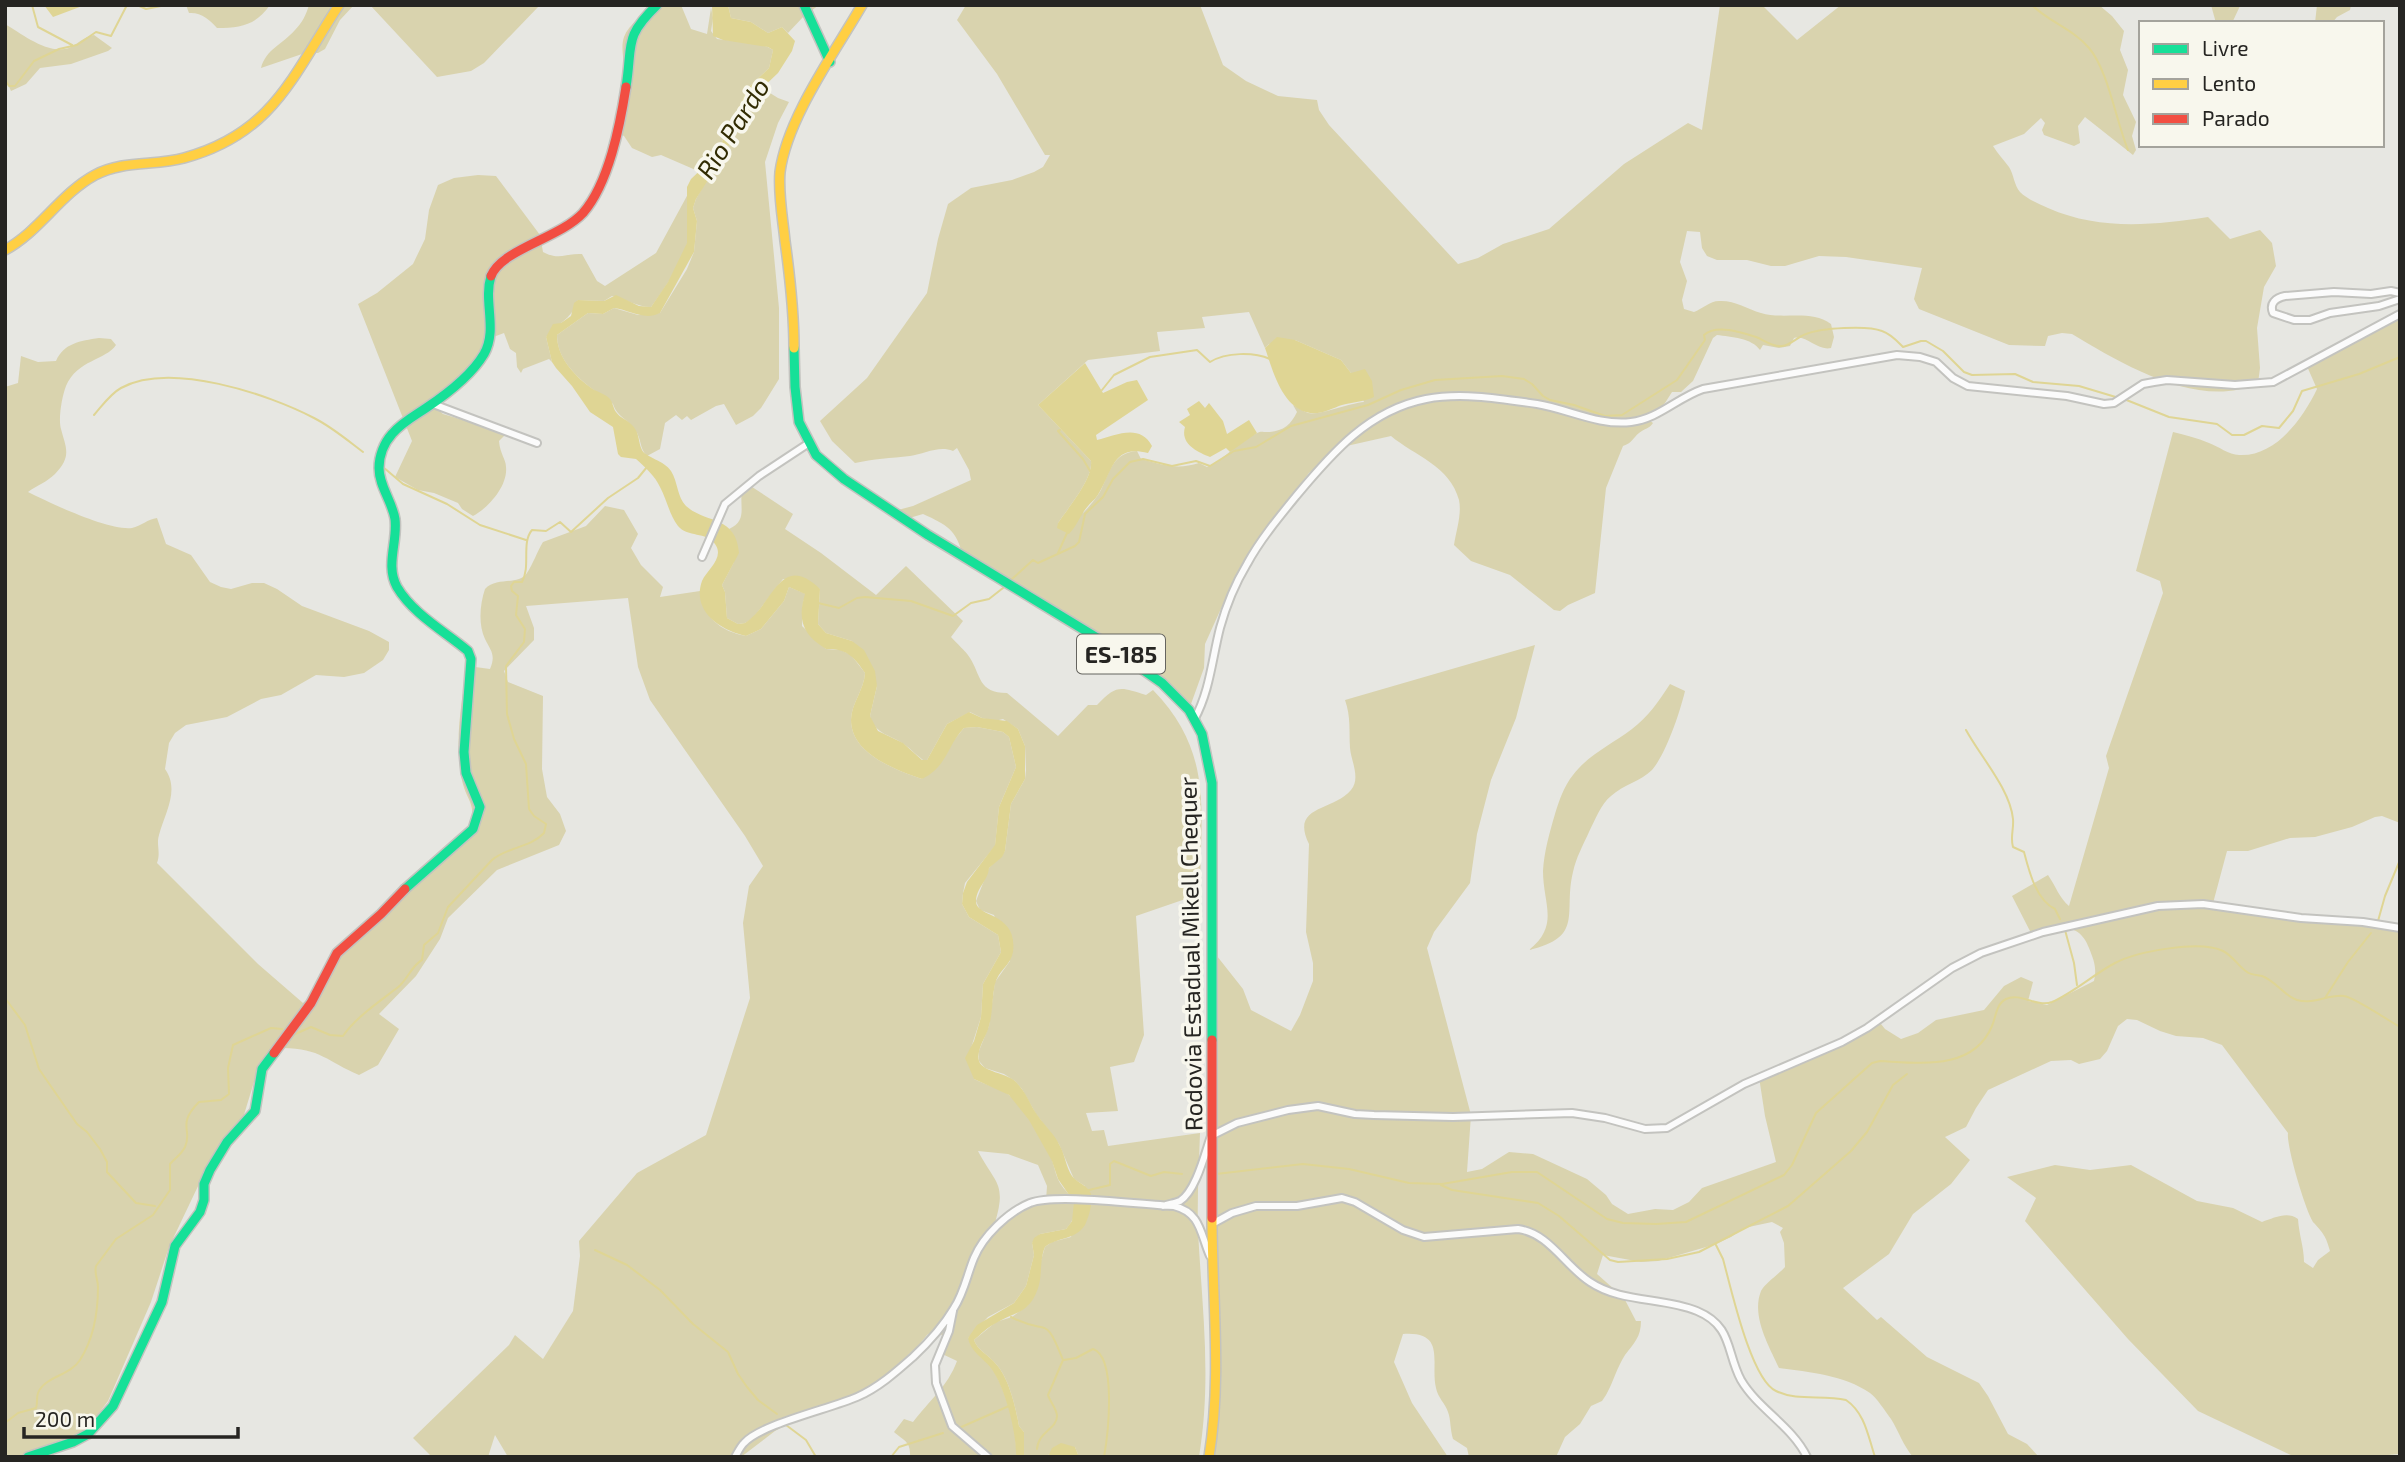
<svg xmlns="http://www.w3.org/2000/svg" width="2405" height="1462" font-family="'Exo 2',sans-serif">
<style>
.green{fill:#d9d3ae;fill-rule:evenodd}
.water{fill:#dfd594}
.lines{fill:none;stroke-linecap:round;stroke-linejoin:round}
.stream{stroke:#dfd594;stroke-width:2}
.street-casing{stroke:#c3c3bf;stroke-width:10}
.fast-casing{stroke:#c3c3bf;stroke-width:12}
.slow-casing{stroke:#c3c3bf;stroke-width:12}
.jam-casing{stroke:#c3c3bf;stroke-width:12}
.street{stroke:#fbfbfb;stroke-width:6}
.fast{stroke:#16e098;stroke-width:9}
.slow{stroke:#ffcf43;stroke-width:9}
.jam{stroke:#f24e42;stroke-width:9}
.labels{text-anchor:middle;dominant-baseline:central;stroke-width:7;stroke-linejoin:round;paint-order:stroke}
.shield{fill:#f8f7ed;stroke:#65645f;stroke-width:2}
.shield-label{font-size:23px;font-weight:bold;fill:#262522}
.street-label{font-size:24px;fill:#262522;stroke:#f8f7ed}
.water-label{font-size:26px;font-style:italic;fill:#322c03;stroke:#f8f7ed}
</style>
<rect width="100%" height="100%" fill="#e7e7e2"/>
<path class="green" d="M186 5H270C256 25 241 28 217 28 210 20 201 12 189 13Z
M309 5H354L340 20 325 49 318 53H305L261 68C266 49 283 44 295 30 302 23 306 15 309 5Z
M370 5H540L484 63 471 71 437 77Z
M655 5H681L691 29 707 34 711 8 713 18 711 31 717 39C735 42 757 40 773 50L769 68 748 88 718 150 710 161 698 171 661 155 652 157 641 152 632 148 624 136 613 131C617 113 624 94 625 76 625 64 620 48 624 37 629 23 645 15 655 5Z
M728 5H819L804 16 788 33 782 27 768 33 751 22 731 18Z
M966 5H1200L1223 65 1246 81 1278 96 1317 100 1319 110 1329 125 1458 264 1478 258 1503 244 1549 229 1624 164 1688 123 1702 130 1720 5H1762L1797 40 1841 5H2099L2112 16 2124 31 2120 50 2128 70 2123 95 2136 122 2132 136 2136 150 2133 155 2085 117 2078 126 2080 143 2074 146 2044 135 2042 130 2045 123 2041 118 2024 134 1993 146C1998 154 2004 160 2009 167 2014 175 2014 185 2020 192 2027 199 2039 204 2048 208 2100 231 2154 225 2208 217L2230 239 2260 230 2272 243 2276 266 2264 287 2257 328 2260 368 2258 383C2200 411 2122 364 2072 334L2062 333 2048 336 2045 346 2009 345 1919 309 1914 299 1922 268 1846 257 1819 256 1785 266H1771L1747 260H1717L1707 256 1702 248 1700 232 1687 231 1680 262 1687 281 1682 300 1684 309 1694 312C1702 309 1710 301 1719 301 1734 300 1747 309 1761 313 1784 320 1811 309 1831 324L1834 337 1831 348C1816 351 1808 335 1794 338L1790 346 1779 348 1763 345 1760 350C1752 338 1731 337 1717 335L1713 338 1693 381 1681 392H1672L1665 403 1649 420 1653 423C1649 429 1645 428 1639 433 1633 438 1632 443 1623 446L1606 488 1595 593 1568 605 1560 611 1554 610 1510 575 1471 561 1454 545C1456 531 1462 514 1459 500 1450 466 1415 456 1391 436L1342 447 1309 473 1270 524 1238 571 1205 644 1204 668 1191 704 1183 707 1172 693 963 556C956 529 947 525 923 514L906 519 898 510 913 506 971 480 969 470 957 448 953 451C939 445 924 454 910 456 891 458 873 459 855 463L832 441 820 421 867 378 927 293 938 239 948 204 971 188 1012 180 1034 172 1043 167 1050 155H1045L997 74 957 20ZM1249 312 1265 348 1269 344 1295 340 1341 360 1351 373 1364 402C1349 403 1319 416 1308 413 1303 411 1297 407 1293 405L1297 412C1291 425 1282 432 1267 432 1262 432 1261 431 1257 433 1238 441 1226 459 1207 467L1199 463C1178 470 1162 465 1141 459L1137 451C1113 453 1110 471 1101 490 1097 497 1090 506 1084 512 1078 518 1065 520 1058 523 1068 508 1093 479 1091 461L1038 405 1088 360 1160 351 1157 332 1205 328 1202 317Z
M2211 5H2240V6L2232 23H2216Z
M2317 5H2351L2350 10 2337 17 2332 23H2315Z
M5 24C22 34 48 55 69 48 78 44 83 37 94 35L112 48 108 51 71 64 40 68 26 84 11 91 5 78Z
M762 88 778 98 789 102 778 123 765 162 779 308V379L761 408 753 416 736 425 724 404 716 406 691 420 687 416 682 420 676 415 665 423 660 449 647 456C639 448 642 439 635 430 628 419 617 417 613 404 590 387 557 367 557 335L588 313 603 314 614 308 638 315 660 313 687 269 694 252 697 221 693 208 696 199 753 97Z
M478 175 496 176 540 235 543 252C560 261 565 253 582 254L597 281 605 286 656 253 688 194C689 209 691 229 687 244 682 263 663 291 651 307 638 307 625 299 612 296L604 301 578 300C570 322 559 321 546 337L552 362 549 359 523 369 521 373 517 367 516 353 510 349 504 333 496 336 491 334 486 348 433 405 443 414 507 433 499 441C500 454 506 459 506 467 508 486 488 508 473 516L462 509 458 503 434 493 418 490 395 477 412 441 358 304 377 293 413 264 425 239 429 210 438 185 454 178Z
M2400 309V823L2382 816 2375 817 2352 827 2315 837 2290 838 2248 851H2227L2212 907 2372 926 2400 931V1454L2364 1457H2295L2198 1411 2128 1339 2025 1221 2036 1198 2007 1177 2055 1165 2090 1170 2131 1165 2197 1201 2233 1208 2262 1222C2274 1218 2287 1211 2298 1219 2299 1235 2304 1247 2304 1262L2313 1268 2318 1260 2330 1251C2326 1236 2323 1233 2314 1223 2306 1213 2286 1145 2288 1133L2222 1045 2203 1038 2176 1036 2160 1031 2137 1020 2127 1019 2118 1026 2107 1051 2100 1059 2079 1064 2071 1060 2051 1061 1988 1090 1976 1108 1966 1127 1945 1137 1970 1160 1951 1184 1913 1214 1889 1254 1843 1288 1877 1320 1881 1317 1927 1357 1979 1383 1988 1396 2008 1434 2027 1444 2039 1457H1913C1903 1445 1899 1432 1891 1419 1885 1411 1877 1398 1870 1393 1844 1375 1809 1372 1779 1368 1769 1346 1751 1316 1761 1291 1765 1283 1779 1274 1785 1267L1784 1243 1780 1232 1783 1228 1772 1222 1744 1228 1731 1237 1713 1245 1658 1261 1641 1262 1603 1255 1597 1274 1624 1298 1636 1321H1641C1641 1337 1634 1343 1625 1355 1617 1367 1613 1383 1606 1395L1602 1401 1591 1406 1580 1424 1565 1437 1556 1457H1469L1467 1448 1453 1439C1450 1430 1451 1420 1448 1412 1445 1403 1438 1398 1436 1388 1430 1363 1447 1331 1403 1334L1394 1362 1412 1403 1448 1457H1211L1216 1426 1213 951 1243 989 1251 1010 1291 1031 1300 1015 1313 981V963L1306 932 1309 844C1290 805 1332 812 1351 790 1361 778 1351 761 1350 748 1349 731 1351 717 1345 700L1535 645 1516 718 1491 780 1477 834 1470 883 1434 932 1427 948 1471 1115 1467 1172 1482 1169 1509 1152 1533 1154 1587 1179 1606 1195 1612 1204 1628 1214 1655 1209 1673 1210 1689 1202 1702 1188 1776 1162 1765 1116 1759 1077 1852 1034 1877 1019 1885 1029 1901 1039 1918 1033 1936 1020 1984 1010 2004 986 2021 977 2033 982 2028 1001 2047 1005 2094 981C2097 967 2094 961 2089 948 2078 919 2055 929 2031 933L2012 896 2048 875C2055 885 2060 899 2069 906L2109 768 2106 756 2163 593 2160 581 2136 571 2173 432C2185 435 2197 438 2209 443 2218 446 2229 455 2239 455 2276 457 2303 418 2317 389L2306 364 2399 312Z
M99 338 111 339 116 345C106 360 77 360 66 386 62 396 58 419 61 429 66 448 72 456 55 474 47 482 36 486 28 492 50 503 109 531 132 528 141 526 148 519 157 518L166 544 191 555 210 582 221 587 231 589 252 583H264L277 589 302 606 369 631 389 642V650L383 660 364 673 344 677 316 675 281 695 261 699 227 717 186 725 175 733 169 743 165 769C180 790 165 813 159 835 156 845 161 852 157 863L258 964 303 1003 308 999 332 956 470 833C478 800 465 802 461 775 455 738 461 702 468 666L490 669C496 655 491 651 485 639 478 624 480 604 485 589 497 576 519 586 527 573 533 564 537 552 543 542L586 526 605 506 624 510 638 534 631 548 641 565 663 587 660 597 700 591C704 618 720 631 746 636L761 629 784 601 789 587 806 594 803 602 802 626 826 649 841 650 851 655 865 673C864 690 851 704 851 720 851 754 896 770 922 779L964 728 977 727 1003 732 1009 737 1016 767 999 807 995 846 965 883 963 893 962 904 969 917 998 935 1001 952 983 984 981 1017 971 1048 974 1079C985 1085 1000 1088 1009 1095 1024 1106 1045 1144 1052 1160 1055 1169 1056 1178 1062 1186 1066 1192 1073 1197 1075 1204 1077 1212 1072 1223 1066 1229L1040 1234 1032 1243 1034 1255 1026 1286 1014 1303 988 1317 968 1338C976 1348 986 1358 993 1369 1006 1393 1018 1429 1016 1457H910C911 1441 904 1441 894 1432L904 1419 913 1422C929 1401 948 1386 957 1361L938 1352 944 1336 933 1331 927 1335 919 1345 882 1379 853 1397 795 1420 775 1431 741 1457H508L495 1435 488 1457H432L413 1438 509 1345 515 1335 543 1359 573 1311 580 1256 579 1241 637 1173 706 1135 750 998 743 923 749 886 763 866 745 836 650 700 638 667 628 598 526 606 534 628V640L504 671 508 682 543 696 542 769 547 797 560 814 566 831 559 845 497 870 448 918 440 939 416 976 379 1014 399 1029 378 1065 359 1075C328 1062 320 1048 283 1048L257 1072 243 1118 210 1161 169 1247 151 1302 108 1401 84 1433 39 1457H5V387L18 383 21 356 38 362 56 361C64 343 80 341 99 338ZM978 1151 1008 1154 1038 1165 1047 1186 1046 1201 1032 1205 995 1223C1007 1182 995 1184 978 1151Z
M746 483 793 514 785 529 821 553 876 595 906 566 963 621 951 637C957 644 965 650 970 658 981 675 978 693 1007 693L1058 736 1088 705H1097C1117 684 1120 687 1146 695L1153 690C1215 754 1200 812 1200 894L1136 916 1144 1035 1134 1062 1110 1067 1118 1111 1086 1113 1092 1131 1104 1130 1108 1146 1200 1133C1199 1166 1197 1198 1198 1231 1202 1308 1212 1379 1199 1457H1079L1075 1447 1049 1454 1048 1457H1024V1432L1019 1426C1016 1408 1009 1378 996 1364 989 1355 978 1351 974 1340L996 1322 1012 1317 1028 1305 1045 1247 1052 1242 1071 1237 1085 1186 1074 1179 1059 1144 1036 1114 1022 1089 1015 1081 1004 1074 985 1068 979 1061V1051L989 1026 995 982 1010 961 994 915 980 910 976 901 989 868 1005 851 1011 804 1025 779 1026 770 1025 746 1018 729 1003 719 995 721 982 718 970 712 947 724 927 760H923C916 755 911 749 905 745 891 734 876 736 870 716L877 686 852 641 826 633 818 624 820 589 783 579 753 618 745 623 738 624 727 618 725 592 722 585 734 562 733 534 729 529C752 519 734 500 746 483Z
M1670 684 1685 691C1680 712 1666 754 1652 770 1641 781 1623 785 1611 796 1601 804 1595 820 1589 832 1583 845 1576 858 1573 872 1563 913 1585 937 1529 950 1560 925 1543 904 1543 871 1544 852 1550 831 1555 814 1559 801 1564 786 1573 775 1588 755 1612 744 1632 729 1648 717 1659 701 1670 684Z"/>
<path class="water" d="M44 5H85L53 17Z
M712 5H728L731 18 751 22 768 33 782 27 795 41 792 51 778 73 753 97 723 156 696 199 693 208 697 221 694 252 660 313C644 321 630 310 614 308L603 314 588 313 557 335C557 357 574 375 590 387 596 392 604 393 609 398 613 402 613 408 616 412 620 418 628 420 633 426 640 434 638 442 642 450 645 457 665 461 671 471 678 482 677 497 686 506 706 524 736 515 739 553L722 585 725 592 727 618 738 624 745 623C774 604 780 551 820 589L818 624 826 633 852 641 864 650 875 671 877 686 870 716 878 731 903 743 922 760H927L947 724 969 712 982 718 1007 721 1018 729 1025 746V779L1011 804 1005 851 1002 857 989 868C988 881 976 888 976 902 977 918 1018 912 1013 952 1011 965 998 971 995 984 992 997 993 1012 989 1026 987 1036 976 1049 979 1061 983 1072 1006 1073 1015 1081 1026 1091 1030 1105 1038 1116 1045 1126 1055 1135 1060 1146 1065 1155 1066 1167 1072 1176 1077 1183 1088 1185 1091 1194 1093 1202 1089 1217 1085 1225 1076 1240 1057 1237 1045 1247 1039 1261 1043 1277 1037 1291 1028 1314 1014 1312 996 1323 988 1327 981 1334 974 1340 978 1351 989 1355 996 1364 1009 1378 1016 1408 1019 1426L1024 1432V1457H1016C1017 1433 1005 1387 991 1368 983 1358 970 1351 968 1338L977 1325 1014 1303 1026 1286 1034 1255 1032 1243 1034 1238 1040 1234 1066 1229 1072 1221 1074 1202 1058 1179 1052 1161 1029 1120 1009 1095 974 1079 965 1058 974 1041 981 1017 983 984 1001 952 998 935 969 917 962 904 963 893 967 882 995 845 999 807 1016 767 1009 737 1003 732 977 727 964 728C946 747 948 766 922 779 896 770 851 754 851 720 851 704 864 690 865 673 855 658 847 648 826 649 803 635 797 620 805 594L789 587 784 601 761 629 746 636C722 631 691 612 702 581 707 570 725 558 715 544 706 531 688 538 678 526 669 514 667 500 660 487 655 476 645 467 636 459L621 457 618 454 613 427 590 412 572 386 556 368 552 362 546 337 553 324 561 323 571 316 574 303 578 300 604 301 616 295 639 306 651 307 668 282 687 243V187L691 179 710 161 718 150 748 88 769 68 773 50 768 47 723 40 713 36Z
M1277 337 1295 340 1341 360 1351 373 1365 369 1372 381 1374 397C1363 402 1353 402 1342 405 1333 408 1320 415 1310 413 1282 408 1273 371 1265 348Z
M1085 363 1103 393 1127 382 1137 380 1148 400 1096 435 1097 440C1116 435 1140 423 1152 446L1148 453C1113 444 1113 470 1099 493 1096 499 1092 501 1088 506 1080 515 1077 526 1069 534L1057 528 1058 523C1068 508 1093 479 1091 461L1038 405Z
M1199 401 1205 408 1209 403 1223 421 1227 434 1249 420 1257 433 1230 452 1226 448 1210 457C1197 452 1180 444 1185 427L1179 422 1190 415 1187 409Z
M1061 1443 1075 1447 1079 1457H1048L1052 1448Z"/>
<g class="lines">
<path class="stream" d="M32 5 38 27 72 45
M137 5 146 9 166 5
M2032 5C2049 22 2073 29 2089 48 2108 70 2116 121 2128 150
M5 80 9 86H15L34 61 59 49 77 45 96 32 111 36 127 5
M1102 390 1114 375 1150 357 1197 350 1210 362C1226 352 1254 352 1270 359
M2124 399 2169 417 2217 424 2232 435H2244L2262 426 2279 428 2293 411 2302 391 2359 374 2400 357
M94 415C102 406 110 394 121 388 170 361 268 394 314 418 332 427 347 440 363 452
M1060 430 1058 431 1083 459 1090 471
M383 467 403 484 447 504 480 525 526 540
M1058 553 1067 533
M1012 579 1033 560 1038 563 1075 546 1079 542 1085 514 1103 497 1113 479 1130 462 1143 459 1172 466 1196 461 1210 466 1234 451 1256 447 1291 426 1368 405 1401 390 1435 380 1502 376 1524 379 1532 384 1543 396 1550 400 1574 405 1605 416 1622 415 1677 380 1705 340 1704 335C1716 324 1741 332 1756 337 1764 340 1772 347 1782 346 1791 345 1797 337 1806 334 1821 328 1867 325 1882 331 1891 334 1897 341 1903 347L1921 341H1926L1943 351 1964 372 1972 375 2015 374 2033 382 2079 386 2119 398
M818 603 839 608 857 598 865 597 911 601 953 616 971 603 989 599 1003 588
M1966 730C1980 756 2010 789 2013 819 2014 829 2010 837 2013 847L2024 852C2029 871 2036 900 2055 909L2060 919
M2378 921 2385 896 2400 860
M2065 930 2074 963 2077 985
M5 998 25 1025 39 1069 77 1124 87 1132 100 1149 107 1162V1172L136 1203 155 1206
M2325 998 2348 962 2371 933
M293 1035 311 1027 330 1035 343 1036C355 1018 380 1001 397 988 407 981 411 966 422 960L424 945 438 933 448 907 492 860C507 847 530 848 544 833L546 824 534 816 529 809 526 764 514 739 507 714 506 666 524 642 525 629 516 615 518 596 512 591 511 586 514 582H522C531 566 521 543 532 530L546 531 560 522 571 532 608 498 638 478 647 467
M1216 1174 1303 1164 1349 1169 1409 1183 1442 1184 1512 1172H1537L1607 1219 1623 1223 1656 1224 1686 1222 1784 1175 1792 1165 1816 1113 1872 1063 1880 1061C1920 1063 1973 1071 1992 1026 1996 1017 1996 1004 2006 999 2020 992 2037 1008 2052 1002 2073 993 2094 974 2115 963 2138 951 2200 940 2223 951 2233 956 2238 966 2247 972 2251 975 2258 975 2262 976 2276 981 2284 996 2297 1000 2314 1005 2328 994 2344 996 2354 997 2389 1021 2400 1027
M1441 1185 1452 1190 1538 1203 1559 1216 1610 1260 1618 1262 1667 1259 1699 1252 1788 1206 1851 1151 1867 1132 1893 1085 1907 1074
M1089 1190 1110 1185V1164L1114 1161 1151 1176 1164 1172 1182 1174
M1716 1245 1723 1259C1731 1288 1751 1380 1776 1391 1798 1402 1823 1394 1846 1400 1865 1413 1868 1436 1875 1457
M595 1250 627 1265 660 1290 693 1324 728 1352 738 1374 747 1387 758 1400 777 1414
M1011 1317C1049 1337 1044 1312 1063 1360L1048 1395C1050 1402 1057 1409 1057 1416 1057 1429 1038 1432 1037 1449
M1064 1360 1076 1358 1093 1349C1117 1357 1108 1435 1104 1457
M5 1423 18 1413 36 1408C38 1403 36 1398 38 1393 45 1376 70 1376 80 1360 94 1338 98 1313 98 1287 98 1279 94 1274 96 1266L116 1239 153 1215 170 1190V1164C175 1158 181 1155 185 1147 193 1130 176 1125 199 1102L221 1100 229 1094 228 1068 233 1045 271 1028 282 1029
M786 1425 806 1440 816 1457
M959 1428 1009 1406
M891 1457 899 1447 943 1433"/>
<g class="street-casing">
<path id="street" d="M2400 293 2391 291 2371 294 2334 292 2285 296C2276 298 2269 303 2273 313L2294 320H2310L2330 313 2379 306 2400 299
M433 404 537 443
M702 557 725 504 759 476 809 443
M1194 720C1210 691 1212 659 1220 628 1226 606 1235 584 1247 564 1260 540 1279 517 1297 495 1332 453 1369 410 1426 399 1462 392 1502 399 1537 404 1568 409 1599 426 1631 422 1658 419 1677 398 1703 389L1897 355 1920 357 1936 362 1953 378 1968 386 2067 396 2104 404 2114 403 2143 384 2154 382 2167 380 2235 385 2273 382 2400 314
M1163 1206C1169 1204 1175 1203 1180 1201 1196 1191 1205 1153 1211 1136L1237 1123 1288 1110 1318 1106 1355 1114 1374 1115 1453 1117 1572 1113 1605 1118 1645 1129 1667 1128 1744 1084 1842 1042 1867 1028 1952 968 1981 953 2043 932 2158 906 2203 904 2301 918 2363 922 2400 928
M1212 1224 1232 1213 1256 1206H1297L1342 1198 1355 1202 1403 1230 1424 1237 1518 1229C1549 1233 1565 1266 1590 1282 1621 1303 1663 1297 1697 1311 1733 1326 1726 1352 1741 1380 1758 1409 1792 1426 1807 1457
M953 1311 949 1331 935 1365 936 1383 952 1426 988 1457
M735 1457C738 1452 740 1447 744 1443 761 1424 829 1409 857 1397 878 1388 896 1372 913 1357 928 1343 944 1325 954 1308 964 1293 967 1275 974 1258 983 1236 1008 1212 1030 1203 1057 1193 1141 1205 1174 1206 1201 1213 1200 1233 1210 1256"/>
</g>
<g class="fast-casing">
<path id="fast" d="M804 5 830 62
M626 87C633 44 623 38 657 5
M794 348 795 387 799 422 816 455 844 479 928 535 1099 639 1162 683 1189 710 1202 734 1212 783V1040
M405 889 473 829 480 807 466 773 464 752 471 659 468 651C444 631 413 614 397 587 385 565 398 542 395 519 392 501 379 486 379 468 379 456 384 443 392 434 401 423 414 416 426 408 447 394 471 376 484 354 498 329 483 302 491 276
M28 1457 73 1442 88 1434 113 1406 162 1302 175 1246 200 1212 204 1200V1184L210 1170 227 1142 255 1111 262 1069 274 1053"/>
</g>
<g class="slow-casing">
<path id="slow" d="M5 250C40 231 60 194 95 175 123 160 155 166 184 158 273 134 293 75 339 5
M794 348C794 312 790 277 785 241 783 220 778 194 780 172 787 118 835 52 862 5
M1209 1457C1222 1377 1212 1298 1212 1218"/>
</g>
<g class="jam-casing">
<path id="jam" d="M491 276C502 249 560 238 583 213 609 183 620 125 626 87
M1212 1040V1218
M274 1053 311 1003 337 953 381 914 405 889"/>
</g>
<use href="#street" class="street"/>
<use href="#fast" class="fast"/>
<use href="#slow" class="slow"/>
<use href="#jam" class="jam"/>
</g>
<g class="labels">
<rect class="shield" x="1077" y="634.5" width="88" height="39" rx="5"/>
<g class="shield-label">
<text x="1121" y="654">ES-185</text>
</g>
<g class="street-label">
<text transform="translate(1190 954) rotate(-91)">Rodovia Estadual Mikell Chequer</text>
</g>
<g class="water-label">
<text transform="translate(732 128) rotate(-58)">Rio Pardo</text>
</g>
</g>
<rect width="2405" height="1462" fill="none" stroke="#262522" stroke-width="14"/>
<rect x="2139" y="21" width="245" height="126" fill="#f8f7ed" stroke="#a4a39c" stroke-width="2"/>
<rect x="2153" y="44" width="35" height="10" fill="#16e098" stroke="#a4a39c" stroke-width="2"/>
<text x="2202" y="56" font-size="21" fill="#262522">Livre</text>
<rect x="2153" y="79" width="35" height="10" fill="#ffcf43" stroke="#a4a39c" stroke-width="2"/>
<text x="2202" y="91" font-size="21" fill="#262522">Lento</text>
<rect x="2153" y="114" width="35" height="10" fill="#f24e42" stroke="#a4a39c" stroke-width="2"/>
<text x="2202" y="126" font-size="21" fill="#262522">Parado</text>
<path d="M24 1427v10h214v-10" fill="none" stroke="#262522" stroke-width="3.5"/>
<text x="35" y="1427" font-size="21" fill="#262522" stroke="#f8f7ed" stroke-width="5" paint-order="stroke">200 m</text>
</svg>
